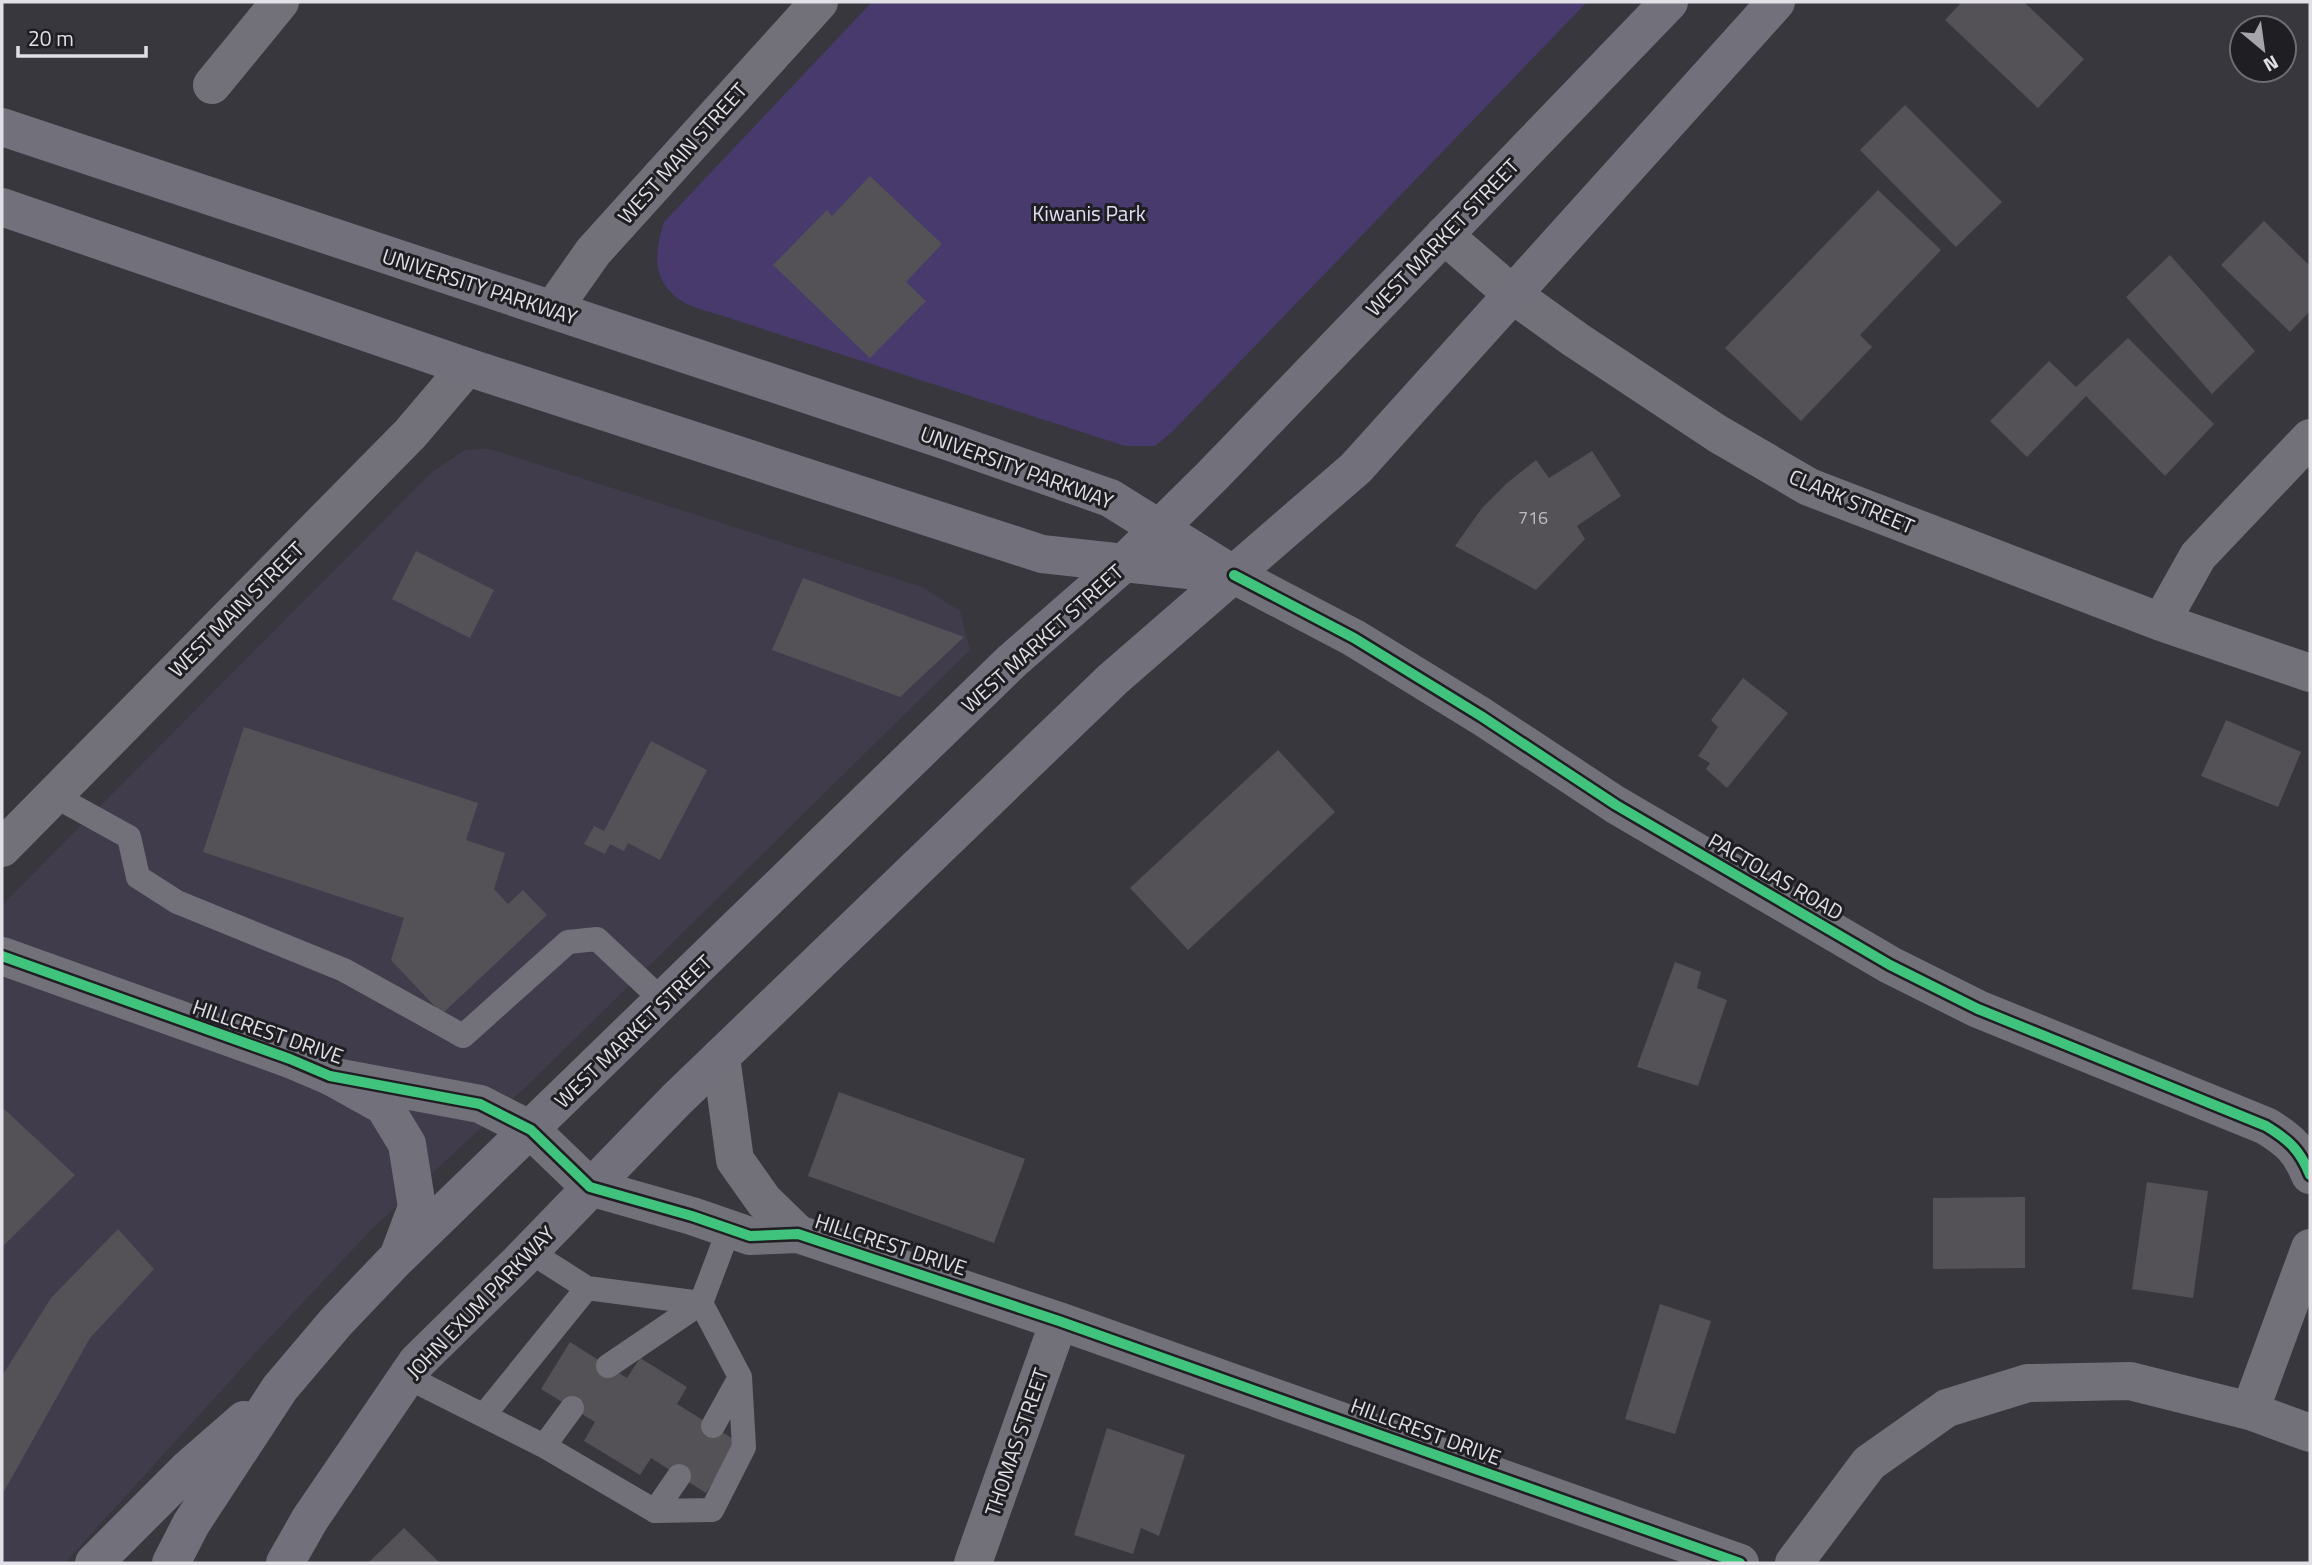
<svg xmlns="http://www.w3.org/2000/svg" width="2312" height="1565" font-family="'Titillium Web',sans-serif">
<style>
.built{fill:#403c4c}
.green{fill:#483a6c}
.building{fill:#545257}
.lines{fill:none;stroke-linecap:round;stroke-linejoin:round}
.lane{stroke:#727079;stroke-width:24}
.street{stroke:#727079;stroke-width:38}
.primary{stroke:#72707a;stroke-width:38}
.cycleway-casing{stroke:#1f1e22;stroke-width:15}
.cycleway{stroke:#40c37c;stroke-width:10}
.labels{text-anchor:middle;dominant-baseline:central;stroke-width:6;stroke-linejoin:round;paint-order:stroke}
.number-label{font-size:18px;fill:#bebcc3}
.street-label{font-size:21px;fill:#e1e0e7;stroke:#1f1e22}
.park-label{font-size:21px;fill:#e1ddf2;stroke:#1f1e22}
</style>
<rect width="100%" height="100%" fill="#38373d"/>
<path class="built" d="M490 449 922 587 960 611 970 650 532 1081 373 1228 258 1350 65 1563H2V905L431 473 465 450Z"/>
<path class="green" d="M872 2H1587L1173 431 1155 446H1125L726 317C712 312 695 309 683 302 651 281 654 254 664 222Z"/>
<path class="building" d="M1962 2H2024L2084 59 2038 108 1945 20Z
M1905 105 2002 202 1956 247 1860 150Z
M870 176 942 244 906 282 926 301 870 358 773 265 827 210 832 216Z
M1878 190 1941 250 1860 335 1872 347 1801 421 1725 348Z
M2264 221 2310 266V311L2290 332 2221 265Z
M2170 255 2255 351 2212 394 2126 297Z
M2128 338 2214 424 2165 476 2086 396 2027 457 1990 421 2049 361 2076 387Z
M1592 451 1621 496 1577 526 1585 539 1536 590 1455 546 1482 508 1507 483 1536 460 1549 478Z
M416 551 494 590 470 638 392 599Z
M803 578 964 637 900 697 772 650Z
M1743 678 1788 713 1727 788 1706 769 1710 763 1698 756 1718 727 1711 720Z
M2226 720 2301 752 2278 807 2201 776Z
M244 727 478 803 466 840 505 853 494 889 508 904 523 890 547 915 442 1014 391 960 404 918 203 852Z
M651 741 707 770 660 860 628 843 624 851 610 844 605 854 584 844 594 826 604 831Z
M1278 750 1335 812 1188 950 1130 888Z
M1675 962 1701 972 1697 988 1727 1000 1698 1086 1637 1067Z
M839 1092 1025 1159 994 1243 808 1176Z
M2 1107 75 1175 2 1247Z
M2147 1182 2208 1191 2193 1298 2132 1289Z
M2025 1197V1268L1933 1269V1198Z
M118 1229 154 1269 90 1338 2 1495V1376L51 1298Z
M1660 1304 1711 1321 1675 1434 1625 1419Z
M570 1342 627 1378 640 1358 687 1387 677 1404 738 1442 706 1493 651 1458 640 1475 584 1441 595 1422 541 1389Z
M1107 1428 1185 1455 1159 1536 1141 1528 1133 1554 1074 1535Z
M404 1528 440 1563H368Z"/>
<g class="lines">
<path class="lane" d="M53 795 129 837 138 877 177 902 344 970 463 1036 568 942 597 939 663 1001
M529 1251 587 1288 701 1303 740 1377 713 1426
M608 1366 701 1303 729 1229
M407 1377 544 1446 572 1408
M484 1415 587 1288
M544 1446 655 1511 679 1476
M655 1511 712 1510 744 1447 740 1377"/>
<path class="street" d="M212 85 280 2
M1444 235 1512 294 1576 340 1718 434 1809 487 2161 622 2310 673
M553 309 593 252 819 2
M1234 575 1354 638 1481 716 1616 805 1890 965 1978 1009 2266 1126C2289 1140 2300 1150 2310 1175
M2161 622 2198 556 2310 438
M2 848 410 434 467 367
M2 956 290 1059 330 1076 480 1104 531 1130 590 1187 692 1216 750 1236 798 1234 1059 1321 1740 1563
M721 1057 735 1160 764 1201 798 1234
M2250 1411 2310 1248
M973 1563 1059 1321
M1794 1563 1869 1463 1947 1408 2028 1383 2130 1381 2250 1411 2310 1433"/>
<path class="primary" d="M2 127 950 442 1110 498 1234 575
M2 207 467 367 1042 554 1225 574
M330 1076 384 1106 407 1144 417 1207 400 1252
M94 1563 189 1468 244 1420
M171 1563 191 1524 280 1388 336 1322 397 1258 1012 661 1123 564 1213 475 1669 2
M285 1563 310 1519 417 1362 519 1262 676 1100 1113 679 1356 468 1776 2"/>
<g class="cycleway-casing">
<path id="cycleway" d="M1234 575 1354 638 1481 716 1616 805 1890 965 1978 1009 2266 1126C2289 1140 2300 1150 2310 1175
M2 956 290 1059 330 1076 480 1104 531 1130 590 1187 692 1216 750 1236 798 1234 1059 1321 1740 1563"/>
</g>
<use href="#cycleway" class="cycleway"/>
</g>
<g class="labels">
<g class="number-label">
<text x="1533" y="517">716</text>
</g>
<g class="street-label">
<text transform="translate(682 153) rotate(-48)">WEST MAIN STREET</text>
<text transform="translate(1442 237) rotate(-46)">WEST MARKET STREET</text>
<text transform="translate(480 286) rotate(18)">UNIVERSITY PARKWAY</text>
<text transform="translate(1017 467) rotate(20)">UNIVERSITY PARKWAY</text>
<text transform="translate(1852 501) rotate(23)">CLARK STREET</text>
<text transform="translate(236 609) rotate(-45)">WEST MAIN STREET</text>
<text transform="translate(1042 638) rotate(-42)">WEST MARKET STREET</text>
<text transform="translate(1776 876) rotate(30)">PACTOLAS ROAD</text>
<text transform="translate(268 1031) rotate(19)">HILLCREST DRIVE</text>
<text transform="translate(633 1031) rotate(-44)">WEST MARKET STREET</text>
<text transform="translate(891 1244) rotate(18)">HILLCREST DRIVE</text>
<text transform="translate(480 1302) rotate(-46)">JOHN EXUM PARKWAY</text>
<text transform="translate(1426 1431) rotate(20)">HILLCREST DRIVE</text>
<text transform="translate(1016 1442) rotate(-71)">THOMAS STREET</text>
</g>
<g class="park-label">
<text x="1089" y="213">Kiwanis Park</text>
</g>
</g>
<rect width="2312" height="1565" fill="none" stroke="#e1e0e7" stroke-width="7"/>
<g transform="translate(2263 49) rotate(151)"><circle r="33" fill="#1f1e22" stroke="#6d6c71" stroke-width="2"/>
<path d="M0-5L12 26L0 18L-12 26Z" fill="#a6a5ac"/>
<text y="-10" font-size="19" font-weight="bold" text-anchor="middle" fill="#e1e0e7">N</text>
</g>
<path d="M18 46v10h128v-10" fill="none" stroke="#e1e0e7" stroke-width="3.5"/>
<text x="28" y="46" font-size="21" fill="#e1e0e7" stroke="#1f1e22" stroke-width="5" paint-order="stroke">20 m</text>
</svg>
